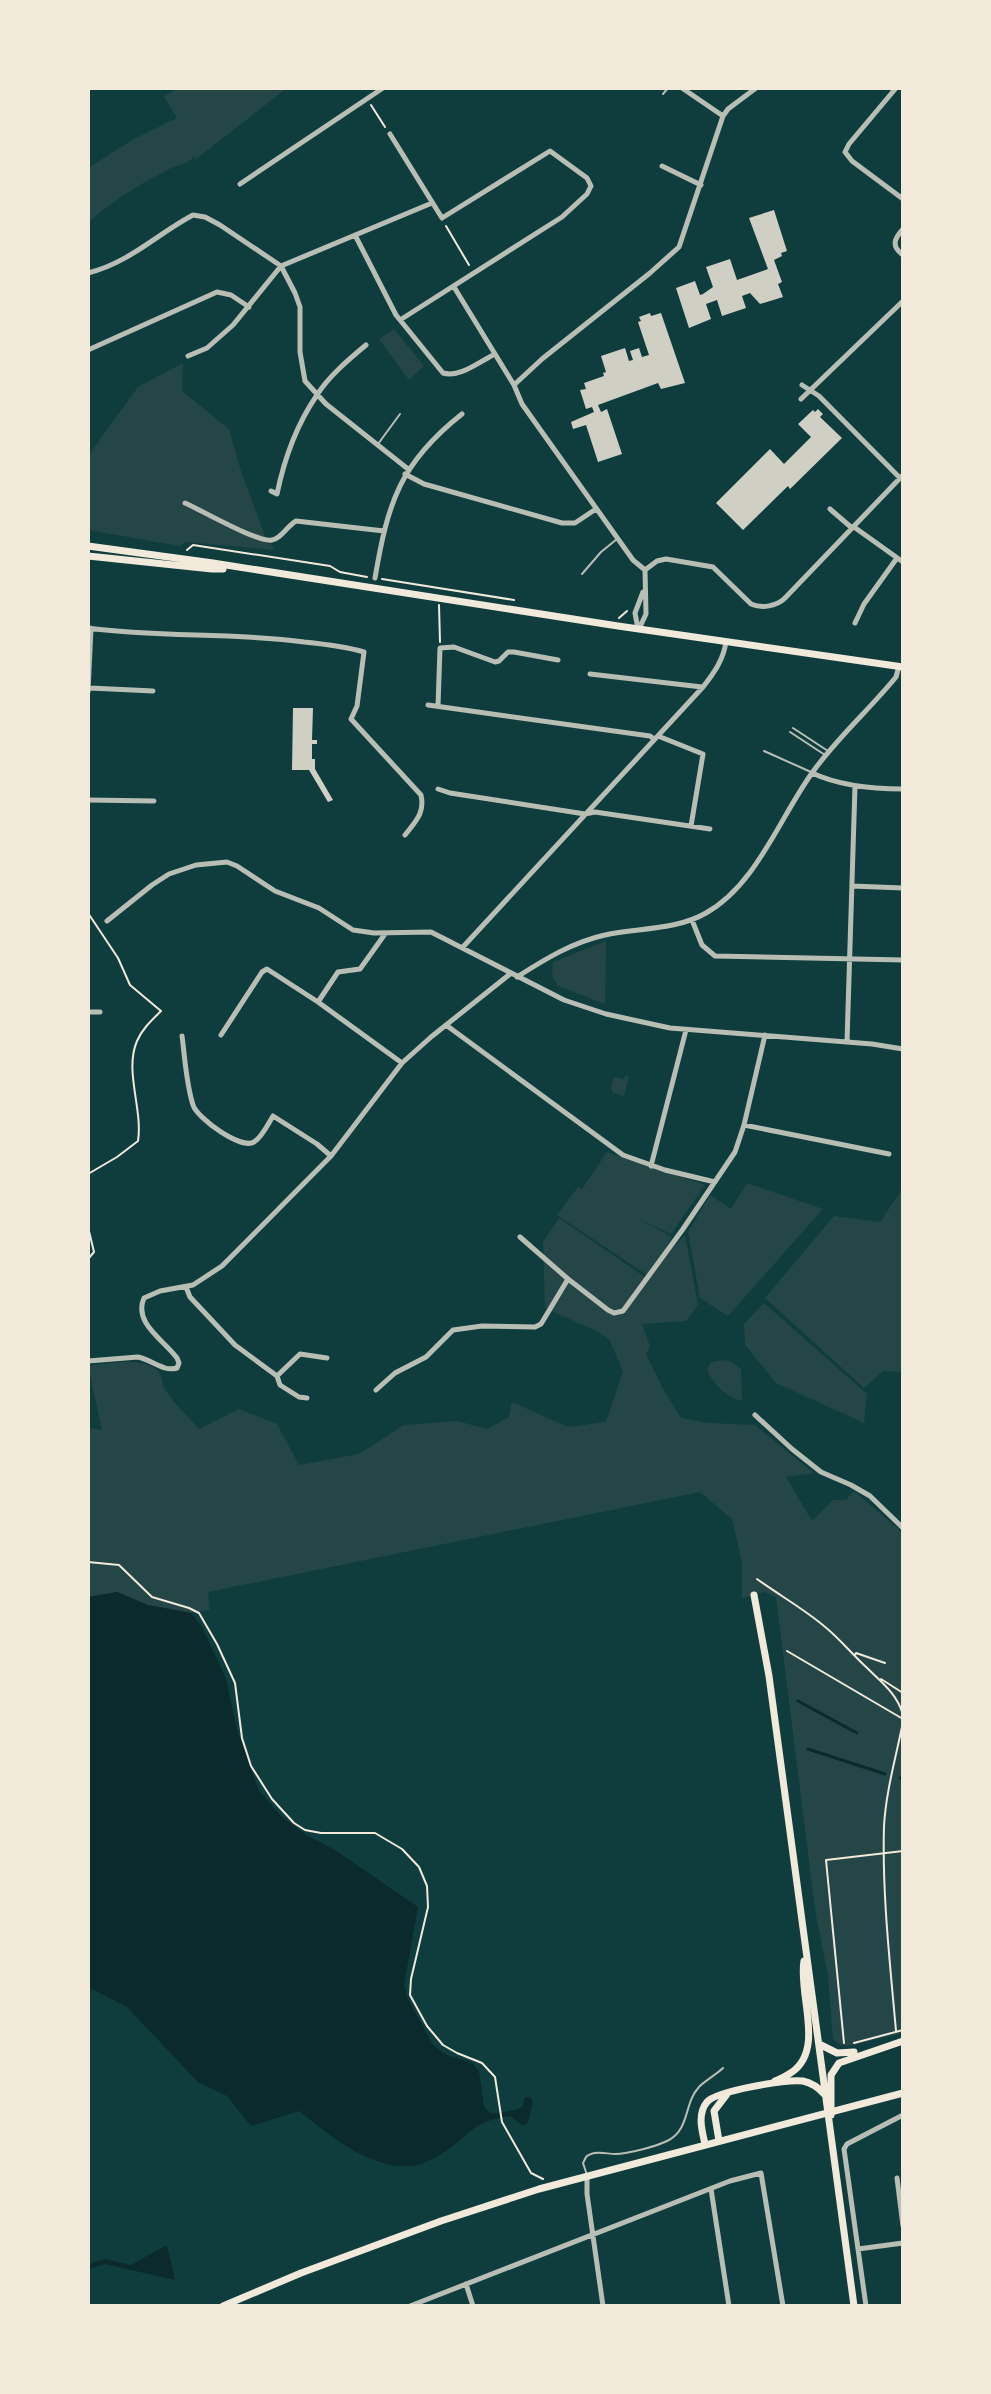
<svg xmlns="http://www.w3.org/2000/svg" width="991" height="2394" font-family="'Golos Text',sans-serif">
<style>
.green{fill:#244646}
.water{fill:#0a2a2b}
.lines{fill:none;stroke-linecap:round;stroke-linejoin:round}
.stream{stroke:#0a2a2b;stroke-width:3}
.building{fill:#cfcfc3}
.path{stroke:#f1e9da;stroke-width:2}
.service{stroke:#b8beb3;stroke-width:2}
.minor{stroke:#b8beb3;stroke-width:5}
.secondary{stroke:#f1e9da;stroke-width:7}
.primary{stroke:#f1e9da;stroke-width:7}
</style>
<rect width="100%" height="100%" fill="#0f3d3e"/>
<path class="green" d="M178 88H287L195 160V156C185 166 178 164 167 170 140 184 110 202 88 223V168L134 139 177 118 164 96Z
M394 329 424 366 409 380 379 339Z
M183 363 182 391 229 429 241 471 265 536 275 550 186 542 180 546 88 530V456L138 387Z
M606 941 605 1004 558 986 552 976 553 962Z
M625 1076 629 1077 624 1096 613 1093 611 1088 614 1077 624 1079Z
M607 1152 705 1185 671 1234 639 1219 672 1237 651 1270 685 1235 698 1305 686 1321 642 1324 650 1346 646 1354 662 1387 681 1418 708 1423 755 1425 814 1473 786 1477 812 1521 833 1500H846L854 1491 903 1533V2033L848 2046 840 2045 833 2039 828 1976 815 1910 776 1597 764 1592 742 1598V1562L732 1519 700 1492 208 1592 210 1610 191 1613 148 1605 117 1592 88 1597V1428L102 1430 88 1366C107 1364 149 1355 160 1374 163 1379 162 1386 166 1391 175 1405 189 1417 199 1429L239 1409 277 1424 299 1465 359 1454 404 1425 457 1421 487 1429 509 1417 512 1402 568 1427 606 1422 623 1371 609 1339 594 1330 545 1308 543 1242 559 1218 645 1277 647 1275 557 1215 578 1187 582 1189Z
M747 1183 823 1209 728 1316 700 1298 688 1232 710 1195 731 1209Z
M903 1188V1372L883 1371 864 1388 765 1298 834 1216 880 1222Z
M764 1303 867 1394 864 1423 776 1383 745 1345 744 1324Z
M722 1360 730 1361 741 1369 742 1401C725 1396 715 1386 707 1370L711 1362Z"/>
<path class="water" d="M117 1592 148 1605 191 1613 202 1627 226 1679 237 1729 259 1791 281 1816 306 1835 335 1850 418 1907 404 1985 408 1999 433 2045 448 2056 471 2062 479 2071 484 2107 492 2114 515 2110 522 2107 525 2097H530L533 2102 528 2123 523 2126 510 2116C471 2122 475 2131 447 2150 439 2156 423 2165 413 2166 370 2170 331 2136 299 2111L251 2126 227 2096 198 2082 127 2007 88 1987V1597Z
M167 2245 175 2280 105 2264 88 2269V2264L105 2259 131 2265Z"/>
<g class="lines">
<path class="stream" d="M798 1701 857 1733
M808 1749 885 1774
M900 1778 903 1779"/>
</g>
<path class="building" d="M774 210 787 251 781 253 782 256 774 260 782 282 778 284 783 297 760 304 750 293 742 296 746 308 722 316 717 300 706 304 711 319 689 328 676 288 695 281 700 295 703 294 713 287 706 267 730 259 737 280 768 269 749 218Z
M650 313 651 316 661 313 685 383 661 389 658 383 598 405 601 412 607 409 622 454 598 462 586 425 573 429 571 422 594 412 592 407 586 409 580 390 586 389 584 383 604 376 603 373 606 372 601 356 625 348 629 361 633 360 630 351 639 348 642 357 649 355 638 322 641 321 639 317Z
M818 409 823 414 820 417 842 438 790 489 788 486 743 530 716 503 770 449 784 464 811 437 798 424 813 410 815 412Z
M293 708H313L312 740H317V744H312V759H315V769L333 800 328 802 309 770H292Z"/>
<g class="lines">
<path class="path" d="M371 105 385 127
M446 226 469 265
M187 550 193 545 330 566 340 572 367 577
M382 579 514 600
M439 605 440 642
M619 618 627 611
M88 913 118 958 130 985 161 1011C152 1020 142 1029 137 1041 124 1071 143 1109 138 1141L117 1157 88 1174
M88 1227 94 1252 88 1259
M88 1562 119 1565 152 1597 189 1608 199 1613 217 1644 235 1683 242 1738 251 1766 272 1799 294 1823 305 1830 321 1833H375L402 1849 419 1867 427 1886 428 1907 411 1979 410 1995 427 2026 443 2045 457 2053 482 2063 495 2077 502 2122 531 2173 543 2179
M757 1579C779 1595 804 1609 824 1626 839 1638 851 1653 865 1666 880 1681 897 1693 903 1715
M787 1651 903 1719
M855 1655 856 1653 885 1663
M881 1679 903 1693
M896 2031C890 1963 882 1894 884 1826 886 1791 896 1757 903 1722
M844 2043 826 1860 903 1851
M854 2043 903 2030"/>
<path class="service" d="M663 94 668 88
M378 444 400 414
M582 574 601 552 617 539
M793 728 828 751
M790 732 825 755
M764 751 811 772
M587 2175 583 2163C586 2158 585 2156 591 2154 598 2151 608 2154 615 2154 628 2154 658 2146 669 2140 690 2128 684 2103 699 2087 703 2082 717 2074 723 2068"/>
<path class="minor" d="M682 88 723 116
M896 88 849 144 845 152 852 161 903 199
M390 134 442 218 550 151 587 178 591 186 587 194 562 217 400 320
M662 166 701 185
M240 184 383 88
M903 229C894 239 891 246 903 255
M355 235 396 315 443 373C460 378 479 362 495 354
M88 273C129 263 157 234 193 215L205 217 220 225 281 266 295 293 300 307V352L305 381 326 404 408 469
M454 287 514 385 522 404 633 560 645 570 646 614 639 629
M88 350 217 292 231 295 249 307
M188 356 207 348 233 325 281 266 432 203
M514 385 542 359 650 273 679 247 723 116 728 109 756 88
M802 385 819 396 900 478
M801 399 903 301
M405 474 424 484 562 523H575L596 509
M271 491 277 494C284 460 297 424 317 395 329 376 348 360 366 345
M185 503C201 510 258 543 272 540 281 539 287 526 296 521L384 531
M830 509 852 528
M854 527 903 562
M645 570 657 561 666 559 713 567 751 604C762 609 777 606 785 598L903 475
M375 578C388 502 400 463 462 414
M855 623 864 604 897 558
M88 628C159 638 232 632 304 642 324 644 344 646 364 652L357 706 351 719 421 795C425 813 416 821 405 835
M638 629 635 613 643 592
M590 674 702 687
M90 688 153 691
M88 692 91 628
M428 705 650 736 654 739
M438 706 440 648 454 647 495 662 499 661 508 652H514L558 660
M658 736 703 754 691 826
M812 773C840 786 872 789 903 789
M438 789 450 793 585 814 595 812 710 829
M88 800 154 801
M852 886 903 888
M692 920 702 945 715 956 903 960
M107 921 152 885 169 874 196 865 227 862 237 866 275 891 319 908 353 930 374 933 431 932 564 1000 606 1014 670 1028 872 1044 903 1049
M462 948 703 687C714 673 724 659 726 641
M517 977C545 959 573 942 605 935 637 928 677 930 706 913 756 885 779 819 812 773 836 739 869 710 896 677L899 666
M318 1002 338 972 360 969 385 934
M88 1012H100
M446 1025 623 1155 665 1170 715 1182
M221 1035 262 972 267 969 318 1002 402 1063
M182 1036C185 1058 186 1083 193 1105 197 1118 241 1150 254 1142 262 1137 268 1124 273 1116L317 1144 331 1156
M847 1042 855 786
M744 1125 889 1154
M651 1166 686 1030
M520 1237 568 1279
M186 1287 190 1297 235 1345 277 1376 280 1385 299 1397 307 1398
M88 1361 138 1357C152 1360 163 1372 177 1368L179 1363 177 1358C164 1340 133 1323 144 1298L160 1291 193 1285 222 1266 331 1156 402 1063 431 1037 510 974
M277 1376 300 1354 327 1358
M376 1390 395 1373 426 1357 453 1330 482 1326 535 1327 541 1324 568 1279 608 1310 614 1313 623 1311 683 1229 735 1152 744 1125 765 1035
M755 1415 792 1449 821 1472 851 1485 870 1496 903 1528
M587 2176V2194L603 2306
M897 2178 903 2226
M711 2189 729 2306
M858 2249 903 2243
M466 2284 473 2306
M410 2306 730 2181 761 2173 783 2306
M866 2306 844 2149 847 2144 903 2115"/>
<path class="secondary" d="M88 546 213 563 618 626 903 667
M88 556 212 569H223
M223 2306 301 2273 441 2221 539 2189 903 2093"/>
<path class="primary" d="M754 1595 769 1676 854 2306
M819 2044 837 2053 854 2052
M775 2081C781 2078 787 2076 792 2072 825 2049 798 1994 804 1961
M831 2115V2075L839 2063 903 2041
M719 2141 714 2111 727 2094
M705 2144C702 2131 697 2114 707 2102 716 2091 787 2079 803 2081 812 2083 818 2087 824 2094"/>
</g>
<rect width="991" height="2394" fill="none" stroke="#f1e9da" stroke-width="180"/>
</svg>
